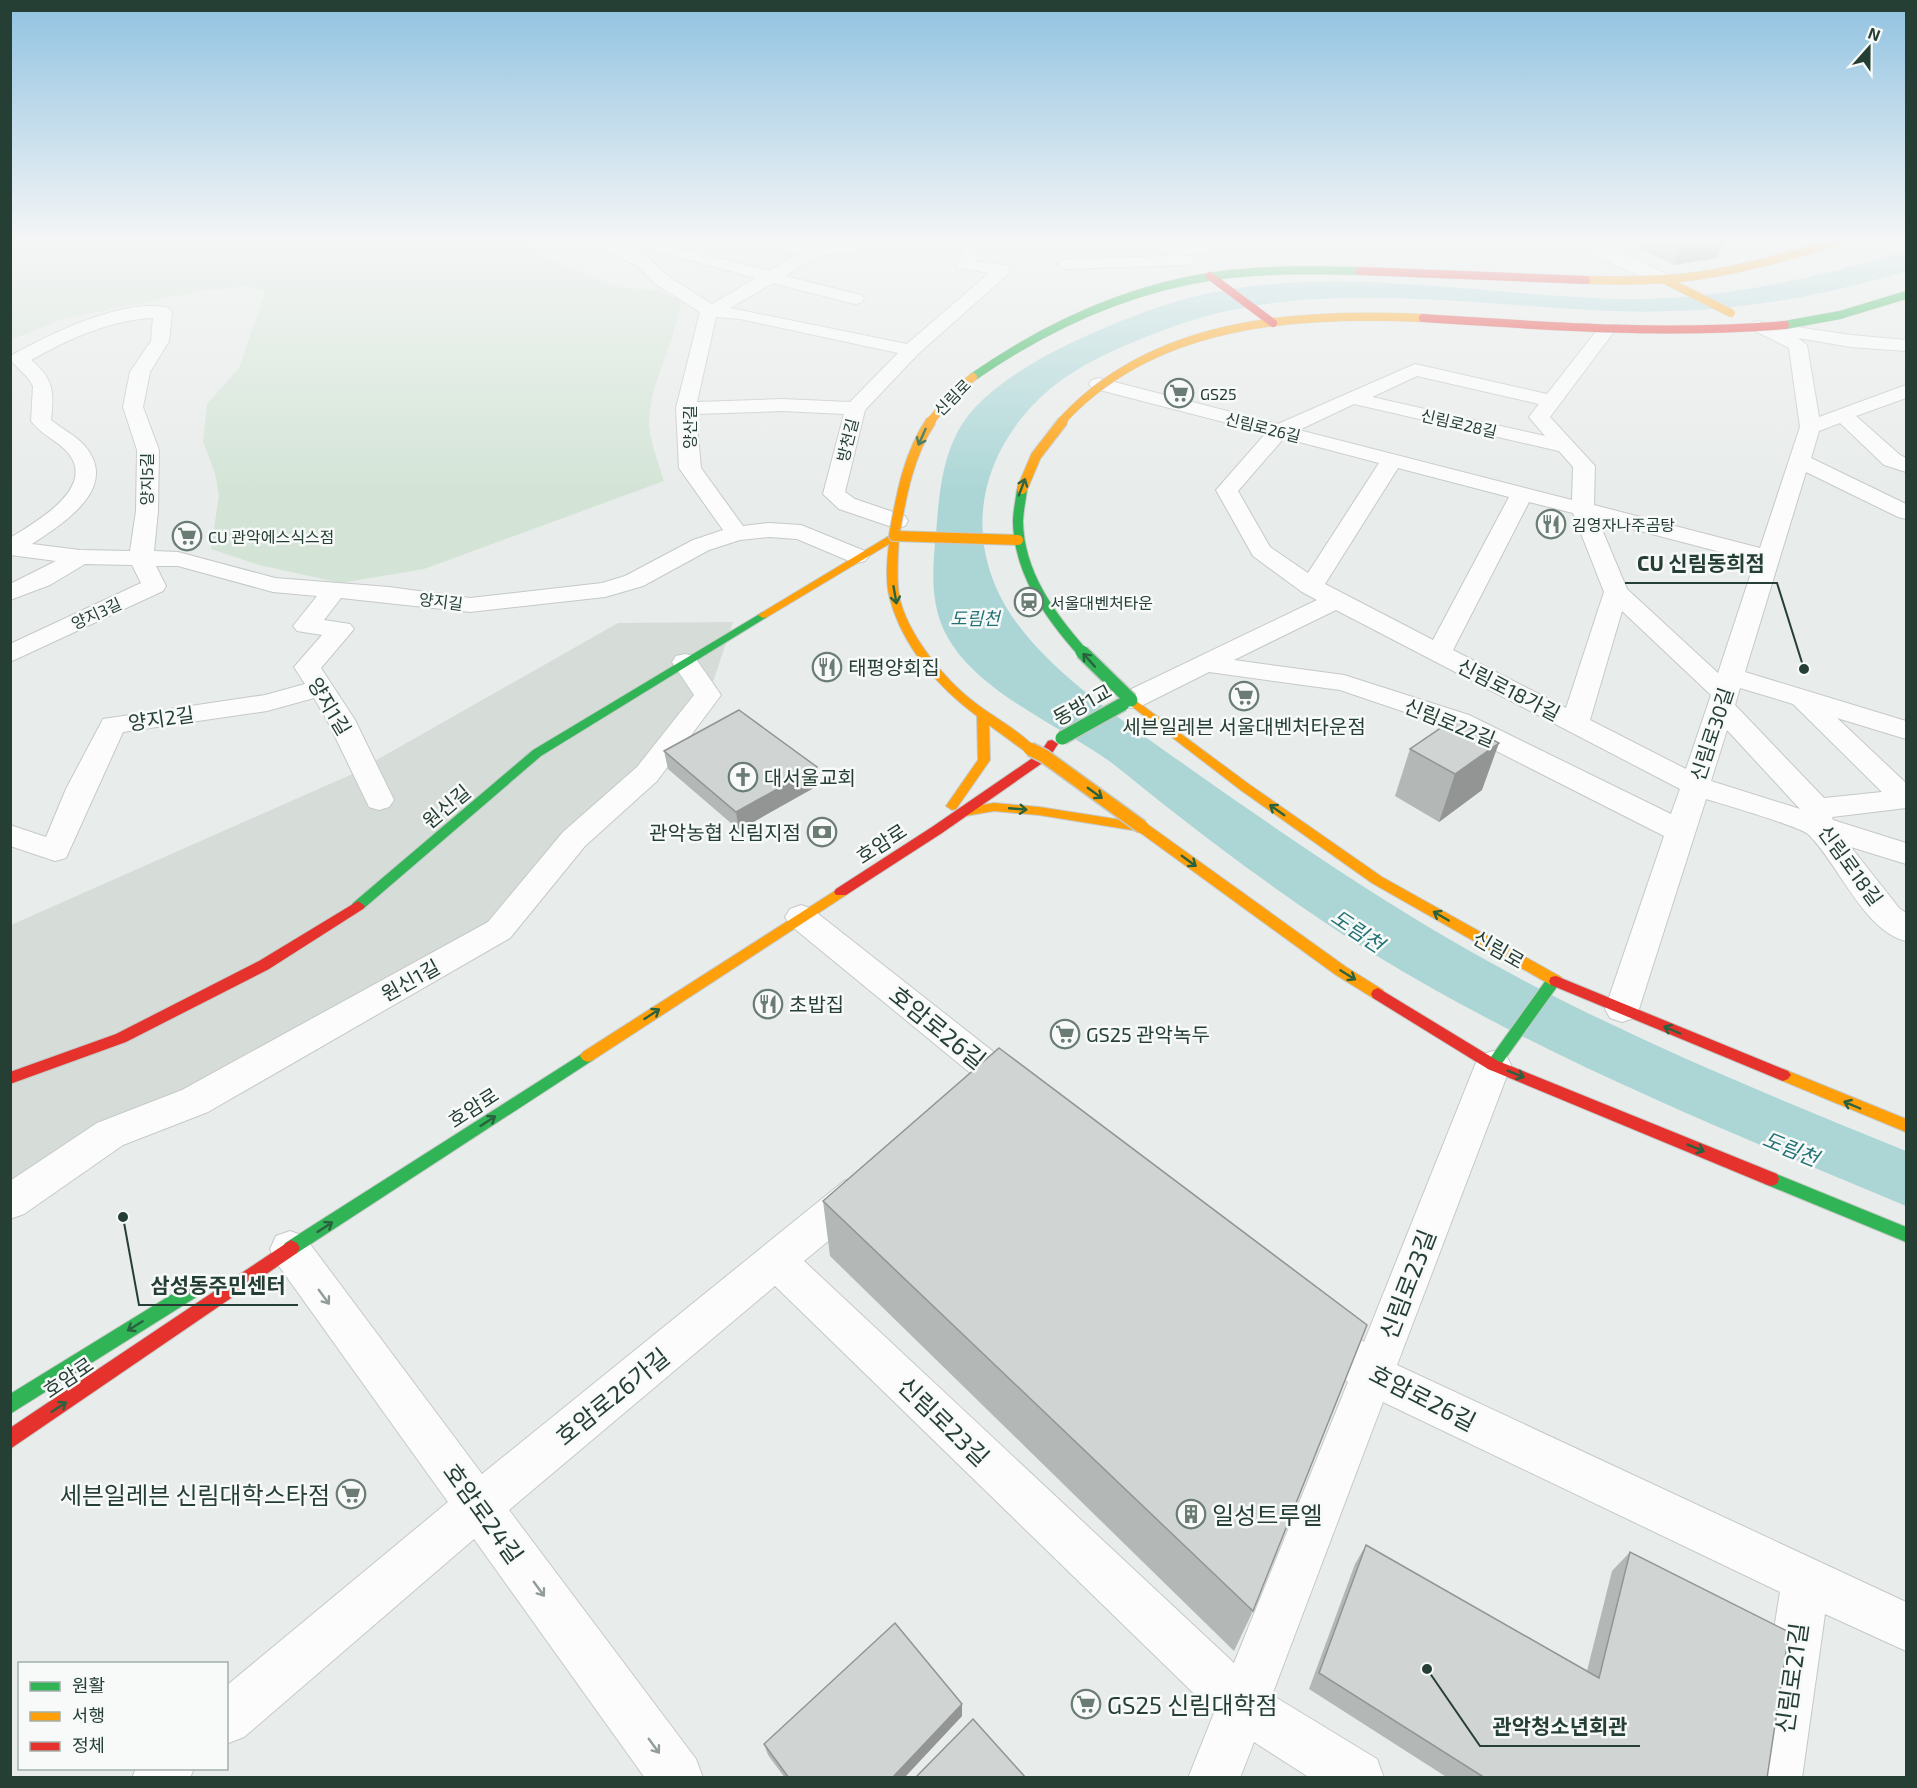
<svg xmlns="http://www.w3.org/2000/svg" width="1917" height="1788" font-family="'Exo 2','Noto Sans KR',sans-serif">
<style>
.built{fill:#d6ddd9}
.green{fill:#d3e4d6}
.water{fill:#acd6d6}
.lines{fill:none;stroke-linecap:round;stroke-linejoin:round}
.street-casing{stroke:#c5c9c7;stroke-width:2}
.fast-casing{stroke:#c4c9c7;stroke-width:2}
.slow-casing{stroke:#c4c9c7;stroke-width:2}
.jam-casing{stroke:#c4c9c7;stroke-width:2}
.path{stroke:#c7ceca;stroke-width:2;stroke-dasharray:1.5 2;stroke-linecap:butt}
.street{fill:#fcfcfc;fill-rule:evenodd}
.fast{fill:#30b455;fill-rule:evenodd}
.slow{fill:#ff9f0a;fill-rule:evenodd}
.jam{fill:#e5322d;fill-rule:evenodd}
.fast-bridge-far2-casing{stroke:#c4c9c7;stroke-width:9;stroke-linecap:butt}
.fast-bridge-far1-casing{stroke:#c4c9c7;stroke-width:12;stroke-linecap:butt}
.fast-bridge-casing{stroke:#c4c9c7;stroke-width:16;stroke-linecap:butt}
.slow-bridge-far2-casing{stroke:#c4c9c7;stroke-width:9;stroke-linecap:butt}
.slow-bridge-far1-casing{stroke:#c4c9c7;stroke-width:12;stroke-linecap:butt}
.slow-bridge-casing{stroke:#c4c9c7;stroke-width:16;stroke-linecap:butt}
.jam-bridge-casing{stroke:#c4c9c7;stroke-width:9;stroke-linecap:butt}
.fast-bridge-far2{stroke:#30b455;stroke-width:8}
.fast-bridge-far1{stroke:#30b455;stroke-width:10}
.fast-bridge{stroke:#30b455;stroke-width:13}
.slow-bridge-far2{stroke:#ff9f0a;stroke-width:8}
.slow-bridge-far1{stroke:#ff9f0a;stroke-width:10}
.slow-bridge{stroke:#ff9f0a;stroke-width:13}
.jam-bridge{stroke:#e5322d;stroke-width:8}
.wall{fill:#b3b7b5}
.shaded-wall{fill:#929594}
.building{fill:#d0d5d3;stroke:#929594;stroke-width:1.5}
.oneway{stroke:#29623f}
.oneway2{stroke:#919e98}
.labels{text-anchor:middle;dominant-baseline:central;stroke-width:5;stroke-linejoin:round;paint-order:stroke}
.far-poi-label{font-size:16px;fill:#263f35;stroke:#f7faf8;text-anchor:start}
.far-street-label{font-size:16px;fill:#263f35;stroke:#f7faf8}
.far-water-label{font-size:18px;font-style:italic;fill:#247377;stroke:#f7faf8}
.poi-label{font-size:20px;fill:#263f35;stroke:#f7faf8;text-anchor:start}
.street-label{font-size:20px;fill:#263f35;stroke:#f7faf8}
.water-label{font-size:21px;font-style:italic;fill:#247377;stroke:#f7faf8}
.near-street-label{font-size:24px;fill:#263f35;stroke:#f7faf8}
.near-poi-label{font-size:24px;fill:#263f35;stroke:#f7faf8;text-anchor:start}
.leader{fill:none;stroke:#263f35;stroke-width:2}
.callout-dot{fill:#263f35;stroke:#f7faf8;stroke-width:2}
.callout-label{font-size:21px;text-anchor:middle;font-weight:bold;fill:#263f35;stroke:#f7faf8;stroke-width:5;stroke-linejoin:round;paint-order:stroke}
</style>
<rect width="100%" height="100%" fill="#e8ecea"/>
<path class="built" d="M733 622 713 682 647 774 499 930 11 1197V925L350 775 618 623Z"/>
<path class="green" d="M11 240H538L532 246 542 257 618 287 661 291 681 301C676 341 650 382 649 422 649 438 659 465 664 481L424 569 341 583 259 565 211 549 219 495 215 473 203 442 207 404 239 368 265 292 248 286 196 292 62 319 11 340Z"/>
<path class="water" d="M1906 251V271C1811 300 1714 315 1614 311 1476 306 1311 277 1178 325 1136 340 1087 359 1051 388 977 451 959 542 1016 622 1057 679 1135 729 1192 770 1276 829 1360 887 1449 939 1594 1024 1751 1088 1906 1151V1206C1726 1131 1545 1058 1377 956 1309 914 1240 864 1176 814 1155 798 1134 780 1112 763 1062 727 988 697 953 646 929 612 932 573 936 533 939 498 941 463 958 431 988 374 1094 330 1153 309 1302 256 1466 295 1619 299 1717 301 1813 279 1906 251Z"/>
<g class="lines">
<g class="street-casing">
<path id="street" d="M588 240H608L649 258 669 277 712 304 756 278 632 245 630 242 632 240H648L769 271 800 253 745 245 739 243 737 240H774L816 246 878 240H928L926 243 920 245 820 255 785 276 861 295 864 299 861 303 855 304 773 283 730 308 907 344 989 273 958 268 956 264 964 254 953 240H969L981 254 976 261 1008 266 1010 270 1008 274 918 354 865 410 845 492 855 499 905 516 908 521 905 526 897 528 889 526 839 509 823 494 844 414 782 411 696 414 701 468 743 526 769 523 801 525 865 551 869 556 865 561 857 563 849 561 797 539 769 537 740 540 709 550 643 586 605 597 470 612 341 598 324 620 350 624 354 629 321 668 355 720 394 800 389 807 379 810 369 807 327 720 314 698 267 711 123 732 66 858 55 861 10 846V825L46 837 66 789 103 719 265 695 305 684 294 667 322 635 297 631 293 626 317 596 273 592 178 566H156L166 586 163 591 10 662V644L141 583 132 565 85 564 50 585 10 600V584L56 561 10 555V538C34 523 96 489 69 454 59 441 41 435 31 421L33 386 28 378 10 360 12 355C50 334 125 297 169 308L172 312 169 341 150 372 143 407 159 450 158 511 154 551 178 552 275 578 389 587 470 598 602 583 625 576 693 540 723 530 679 468 676 408 700 312 657 285 637 266 590 243ZM716 317 740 319 898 353 850 402 782 399 697 402ZM153 318 151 341 130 372 123 407 137 450 136 511 130 551 80 550 32 544C64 523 121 487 84 445 75 435 62 429 51 420 54 391 54 379 31 360 69 339 109 320 153 318Z
M1226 240H1271L1263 245 1176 255 1192 256 1194 260 1192 264 1186 265 1065 269 1057 264 1065 259 1171 256 1164 251 1166 248Z
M1574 240H1593L1669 275 1671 279 1669 283C1655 286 1583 252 1574 240Z
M1759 321 1771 325 1777 324 1851 335 1906 340V351L1851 347 1798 338 1807 345 1819 417 1906 385V398L1856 416 1900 455 1906 458V472L1884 465 1840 423 1819 431 1811 458 1906 504V519L1898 517 1806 472 1745 672 1906 721V739L1837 718 1906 783V808L1832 817 1833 820 1906 843V864L1851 847 1899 908 1906 913V941C1864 931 1839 865 1809 835 1802 827 1722 804 1706 799L1639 1009 1634 1018 1622 1022 1610 1018 1605 1009 1664 836 1449 727 1340 690 1209 672 1141 706 1131 708 1121 706 1118 700 1121 694 1317 600 1302 592 1253 556 1216 490 1266 433 1092 388 1089 384 1092 380 1099 378 1278 424 1415 364 1547 394 1601 325H1613L1616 329 1550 417 1595 466 1594 505 1760 548 1800 427 1789 348 1753 330 1750 326 1753 322ZM1417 376 1539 404 1529 417 1545 436 1372 397ZM1354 404 1559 451 1573 467 1572 500 1299 430ZM1284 438 1379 463 1308 573 1270 547 1238 491ZM1398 468 1509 497 1433 640 1325 584ZM1529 502 1573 513 1604 592 1566 708 1453 650ZM1598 520 1755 561 1718 673 1627 589ZM1336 610 1680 789 1671 814 1469 715 1344 675 1234 660ZM1622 611 1711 695 1686 769 1590 720ZM1740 688 1793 704 1882 792 1824 798 1735 705ZM1727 730 1800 809 1711 781Z
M685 654 694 656 721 695 657 781 585 846 510 938 208 1112 123 1145 24 1214 10 1219V1181L97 1123 182 1090 488 922 563 832 637 767 694 695 672 662 676 656Z
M801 905 812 909 1028 1079 1033 1089 1028 1099 1015 1104 1002 1099 790 925 785 917 790 909Z
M1493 1051 1506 1055 1511 1065 1397 1365 1906 1602V1651L1825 1614 1802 1778H1750L1780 1592 1383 1402 1272 1695 1377 1759 1384 1778H1310L1254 1742 1240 1778H1188L1214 1713 775 1286 509 1510 696 1759 703 1778H645L474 1539 244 1737 226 1744V1686L448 1502 276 1262 270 1249 276 1236 290 1231 304 1236 482 1474 844 1181 858 1176 872 1181 877 1193 872 1205 804 1261 1234 1663 1348 1382 1306 1348 1300 1334 1306 1320 1321 1314 1336 1320 1364 1342 1475 1065 1480 1055Z
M136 1768H194L190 1778H132Z"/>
</g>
<g class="fast-casing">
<path id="fast" d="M763 612 768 615 767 617 541 756 363 909H353L351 906 353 903 533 750Z
M1554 975 1559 976 1561 980 1559 984 1498 1069 1493 1071 1488 1069 1485 1065 1488 1061 1549 976Z
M588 1050 593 1052 596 1056 593 1060 297 1253 291 1256 285 1253 282 1248 285 1243Z
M1771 1172 1906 1227V1242L1765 1184 1763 1179 1765 1174Z
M192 1282 198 1284 201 1290 198 1296 10 1414V1394Z"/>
</g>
<g class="slow-casing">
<path id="slow" d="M894 533 899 536C898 556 896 576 899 595 906 634 947 683 978 705 995 718 1023 733 1036 749L1034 752H1026L989 725 990 760 956 809 952 810 946 806 978 760 977 716C938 687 903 647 890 599 885 582 887 561 889 544L767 617 763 618 758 615Z
M1131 697 1250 785 1382 877 1561 977 1563 981 1561 985H1551L1372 883 1242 791 1130 705 1123 708 1117 704Z
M994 803 1039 807 1147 824 1346 967 1383 990 1385 994 1383 998H1373L1336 975 1138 831 1039 815 994 811 965 816 959 812 965 808Z
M841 887 848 892 846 895 593 1060 588 1062 583 1060 580 1056 583 1052Z
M1783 1069 1906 1119V1132L1778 1079 1775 1075 1778 1071Z"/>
</g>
<g class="jam-casing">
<path id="jam" d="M1052 740 1058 744 1048 759 942 833 846 895H836L834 892 836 889 932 827 1040 753 1048 741Z
M358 901 365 906 363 909 269 969 126 1042 10 1084V1072L116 1034 259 961Z
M1556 976 1788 1071 1791 1075 1788 1079 1783 1081 1778 1079 1551 985 1549 981 1551 977Z
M1378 988 1498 1061 1777 1174 1779 1179 1777 1184 1771 1186 1765 1184 1488 1069 1373 998 1371 994 1373 990Z
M291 1240 297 1243 300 1248 297 1253 10 1449V1428Z"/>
</g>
<path class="path" d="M1867 253 1906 241"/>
<use href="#street" class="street"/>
<use href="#fast" class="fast"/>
<use href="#slow" class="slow"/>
<use href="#jam" class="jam"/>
<g class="fast-bridge-far2-casing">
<path id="fast-bridge-far2" d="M1785 325 1840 315 1906 295
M973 377C1045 327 1127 289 1214 276 1263 269 1312 270 1360 271"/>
</g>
<g class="fast-bridge-far1-casing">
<path id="fast-bridge-far1" d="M1022 489C1021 500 1018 511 1018 522 1019 573 1050 616 1083 653"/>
</g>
<g class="fast-bridge-casing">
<path id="fast-bridge" d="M1082 652 1131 700
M1062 738 1123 704"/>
</g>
<g class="slow-bridge-far2-casing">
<path id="slow-bridge-far2" d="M1663 279 1731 313
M1586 280C1623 281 1660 281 1696 276 1746 269 1795 254 1843 240
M930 422 954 393 973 377
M1061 422C1152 321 1296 312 1423 318"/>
</g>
<g class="slow-bridge-far1-casing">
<path id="slow-bridge-far1" d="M931 421C908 455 901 497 894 536L1018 540
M1022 489 1036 456 1063 421"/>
</g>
<g class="slow-bridge-casing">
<path id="slow-bridge" d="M1030 749 1044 756 1142 827"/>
</g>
<g class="jam-bridge-casing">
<path id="jam-bridge" d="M1360 271 1586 280
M1210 276 1273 323
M1423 318C1544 326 1664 335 1785 325"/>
</g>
<use href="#fast-bridge-far2" class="fast-bridge-far2"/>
<use href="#fast-bridge-far1" class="fast-bridge-far1"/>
<use href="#fast-bridge" class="fast-bridge"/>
<use href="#slow-bridge-far2" class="slow-bridge-far2"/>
<use href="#slow-bridge-far1" class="slow-bridge-far1"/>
<use href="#slow-bridge" class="slow-bridge"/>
<use href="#jam-bridge" class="jam-bridge"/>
</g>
<path class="wall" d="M1641 240H1724L1717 258 1674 265 1638 248Z
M1410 749 1482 790 1439 822 1395 796Z
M664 751 817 767 819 785 739 830 668 769Z
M823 1201 1253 1611 1234 1651 830 1256Z
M1366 1545 1587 1671 1612 1571 1630 1552 1767 1778H1448L1309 1689 1355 1564Z
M962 1716 904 1778H785L768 1755 764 1744Z"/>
<path class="shaded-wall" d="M1683 240H1724L1717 258 1674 265Z
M1499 743 1482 790 1439 822 1455 774Z
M817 767 819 785 739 830 736 812Z
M962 1704V1716L904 1778H892Z"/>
<path class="building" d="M739 710 817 767 736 812 664 751Z
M1454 719 1499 743 1455 774 1410 749Z
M999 1048 1367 1325 1253 1611 823 1201Z
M1366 1545 1599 1678 1630 1552 1789 1632 1767 1778H1485L1319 1673Z
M895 1623 962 1704 892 1778H789L764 1744Z
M973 1719 1026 1778H915Z"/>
<defs><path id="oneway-shaft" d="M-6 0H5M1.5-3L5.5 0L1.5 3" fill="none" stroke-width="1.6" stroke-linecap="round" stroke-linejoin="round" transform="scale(1.5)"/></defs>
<g class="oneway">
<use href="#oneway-shaft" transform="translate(922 437) rotate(114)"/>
<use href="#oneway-shaft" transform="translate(1022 487) rotate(-69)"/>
<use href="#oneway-shaft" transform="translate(895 595) rotate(80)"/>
<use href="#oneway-shaft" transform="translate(1089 660) rotate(-132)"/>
<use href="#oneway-shaft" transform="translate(1095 793) rotate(36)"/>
<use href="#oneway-shaft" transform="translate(1018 809) rotate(5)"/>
<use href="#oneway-shaft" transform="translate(1277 810) rotate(-145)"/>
<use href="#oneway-shaft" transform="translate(1189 861) rotate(36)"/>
<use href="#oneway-shaft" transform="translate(1441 916) rotate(-150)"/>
<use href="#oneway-shaft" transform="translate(1348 975) rotate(32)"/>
<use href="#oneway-shaft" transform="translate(652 1014) rotate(-33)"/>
<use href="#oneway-shaft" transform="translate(1672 1030) rotate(-157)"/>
<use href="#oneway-shaft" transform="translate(1516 1074) rotate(22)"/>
<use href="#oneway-shaft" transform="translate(1852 1105) rotate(-157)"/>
<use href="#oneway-shaft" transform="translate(488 1121) rotate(-33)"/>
<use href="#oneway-shaft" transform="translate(1696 1148) rotate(22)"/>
<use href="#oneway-shaft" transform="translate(325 1227) rotate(-33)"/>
<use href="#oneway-shaft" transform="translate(135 1326) rotate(148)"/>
<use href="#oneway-shaft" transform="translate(59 1407) rotate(-34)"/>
</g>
<g class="oneway2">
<use href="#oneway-shaft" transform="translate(324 1297) rotate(54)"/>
<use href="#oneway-shaft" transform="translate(539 1589) rotate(54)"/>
<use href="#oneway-shaft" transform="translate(654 1746) rotate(54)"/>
</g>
<linearGradient id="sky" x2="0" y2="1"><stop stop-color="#90c2e1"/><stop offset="0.49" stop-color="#f5f6f6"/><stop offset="1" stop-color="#f5f6f6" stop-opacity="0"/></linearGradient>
<rect width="1917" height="490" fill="url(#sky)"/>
<defs>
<g id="supermarket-ring" transform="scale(1.5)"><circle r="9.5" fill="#f7faf8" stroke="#6a7c74" stroke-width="1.5"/><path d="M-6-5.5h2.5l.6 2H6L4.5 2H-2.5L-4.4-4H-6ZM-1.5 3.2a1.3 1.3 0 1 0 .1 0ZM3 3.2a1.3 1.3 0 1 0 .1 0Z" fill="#6a7c74"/></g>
<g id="restaurant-ring" transform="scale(1.5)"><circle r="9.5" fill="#f7faf8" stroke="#6a7c74" stroke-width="1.5"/><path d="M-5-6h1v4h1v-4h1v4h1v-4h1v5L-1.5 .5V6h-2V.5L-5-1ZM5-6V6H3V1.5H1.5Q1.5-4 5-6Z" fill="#6a7c74"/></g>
<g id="station-ring" transform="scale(1.5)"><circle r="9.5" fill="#f7faf8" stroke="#6a7c74" stroke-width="1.5"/><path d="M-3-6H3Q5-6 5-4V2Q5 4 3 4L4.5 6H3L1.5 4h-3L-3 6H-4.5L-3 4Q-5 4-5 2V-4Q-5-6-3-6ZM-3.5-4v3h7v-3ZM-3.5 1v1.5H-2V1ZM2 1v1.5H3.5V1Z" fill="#6a7c74"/></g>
<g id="church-ring" transform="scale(1.5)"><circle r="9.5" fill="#f7faf8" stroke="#6a7c74" stroke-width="1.5"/><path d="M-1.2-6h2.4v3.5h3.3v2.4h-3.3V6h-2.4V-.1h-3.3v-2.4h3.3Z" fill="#6a7c74"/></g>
<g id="bank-ring" transform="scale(1.5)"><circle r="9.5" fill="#f7faf8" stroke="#6a7c74" stroke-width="1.5"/><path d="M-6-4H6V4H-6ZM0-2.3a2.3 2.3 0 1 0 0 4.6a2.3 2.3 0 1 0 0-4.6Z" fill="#6a7c74"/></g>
<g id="building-ring" transform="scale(1.5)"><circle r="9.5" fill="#f7faf8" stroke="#6a7c74" stroke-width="1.5"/><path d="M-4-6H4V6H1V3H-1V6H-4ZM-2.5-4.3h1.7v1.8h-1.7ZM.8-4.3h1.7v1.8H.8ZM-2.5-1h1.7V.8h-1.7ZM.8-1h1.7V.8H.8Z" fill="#6a7c74"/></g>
</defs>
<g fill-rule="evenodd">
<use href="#supermarket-ring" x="1179" y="393"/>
<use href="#restaurant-ring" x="1551" y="524"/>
<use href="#supermarket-ring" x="187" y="536"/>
<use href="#station-ring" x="1029" y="602"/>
<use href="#restaurant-ring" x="827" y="667"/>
<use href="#supermarket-ring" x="1244" y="696"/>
<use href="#church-ring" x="743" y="777"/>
<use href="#bank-ring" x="822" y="832"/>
<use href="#restaurant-ring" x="768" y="1004"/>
<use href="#supermarket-ring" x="1065" y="1034"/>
<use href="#supermarket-ring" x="351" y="1494"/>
<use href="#building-ring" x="1191" y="1514"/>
<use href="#supermarket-ring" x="1086" y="1704"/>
</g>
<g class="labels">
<g class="far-poi-label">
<text x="1200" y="393">GS25</text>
<text x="1572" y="524">김영자나주곰탕</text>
<text x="208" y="536">CU 관악에스식스점</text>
<text x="1050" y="602">서울대벤처타운</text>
</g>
<g class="far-street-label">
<text transform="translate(952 397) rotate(-45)">신림로</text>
<text transform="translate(1459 423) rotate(13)">신림로28길</text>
<text transform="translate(689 427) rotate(-90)">양산길</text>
<text transform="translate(1263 427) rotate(14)">신림로26길</text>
<text transform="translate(847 440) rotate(-76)">방천길</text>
<text transform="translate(146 479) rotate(-90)">양지5길</text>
<text transform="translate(441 601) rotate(7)">양지길</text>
<text transform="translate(96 613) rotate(-25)">양지3길</text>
</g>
<g class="far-water-label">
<text x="975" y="618">도림천</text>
</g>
<g class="poi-label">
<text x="848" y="667">태평양회집</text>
<text x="1244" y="726" text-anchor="middle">세븐일레븐 서울대벤처타운점</text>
<text x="764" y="777">대서울교회</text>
<text x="801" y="832" text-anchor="end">관악농협 신림지점</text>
<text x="789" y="1004">초밥집</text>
<text x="1086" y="1034">GS25 관악녹두</text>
</g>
<g class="street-label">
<text transform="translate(1509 689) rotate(27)">신림로18가길</text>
<text transform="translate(1082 704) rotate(-29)">동방1교</text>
<text transform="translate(330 706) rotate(59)">양지1길</text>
<text transform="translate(161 718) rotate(-8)">양지2길</text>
<text transform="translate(1450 722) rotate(22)">신림로22길</text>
<text transform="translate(1711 734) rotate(-72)">신림로30길</text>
<text transform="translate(446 806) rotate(-40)">원신길</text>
<text transform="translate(881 843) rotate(-33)">호암로</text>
<text transform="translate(1851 865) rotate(54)">신림로18길</text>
<text transform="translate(1499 949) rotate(30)">신림로</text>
<text transform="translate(410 980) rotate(-29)">원신1길</text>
<text transform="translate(473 1107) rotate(-33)">호암로</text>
<text transform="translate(68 1377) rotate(-34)">호암로</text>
</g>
<g class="water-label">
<text transform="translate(1358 930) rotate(34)">도림천</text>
<text transform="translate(1791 1148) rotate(22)">도림천</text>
</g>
<g class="near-street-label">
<text transform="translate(938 1027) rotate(39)">호암로26길</text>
<text transform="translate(1407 1284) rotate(-69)">신림로23길</text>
<text transform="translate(612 1396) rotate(-39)">호암로26가길</text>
<text transform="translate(1423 1397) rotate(27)">호암로26길</text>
<text transform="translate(944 1421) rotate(44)">신림로23길</text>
<text transform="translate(484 1513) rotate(54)">호암로24길</text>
<text transform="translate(1791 1678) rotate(-82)">신림로21길</text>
</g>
<g class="near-poi-label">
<text x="330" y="1494" text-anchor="end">세븐일레븐 신림대학스타점</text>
<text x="1212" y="1514">일성트루엘</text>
<text x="1107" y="1704">GS25 신림대학점</text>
</g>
</g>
<path class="leader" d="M1804 669L1777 583H1625M123 1217L139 1305H298M1427 1669L1480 1746H1640"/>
<g class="callout-dot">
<circle cx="1804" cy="669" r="6"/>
<circle cx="123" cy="1217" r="6"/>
<circle cx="1427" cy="1669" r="6"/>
</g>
<g class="callout-label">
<text x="1701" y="571">CU 신림동희점</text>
<text x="218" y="1293">삼성동주민센터</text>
<text x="1560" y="1734">관악청소년회관</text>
</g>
<rect width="1917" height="1788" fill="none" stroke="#263f35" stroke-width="24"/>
<rect x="18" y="1662" width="210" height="108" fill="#f7faf8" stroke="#a3afaa" stroke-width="1.5"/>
<rect x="30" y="1682" width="30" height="9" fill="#30b455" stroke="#a3afaa" stroke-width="1.5"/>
<text x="72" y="1692" font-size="18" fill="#263f35">원활</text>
<rect x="30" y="1712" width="30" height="9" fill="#ff9f0a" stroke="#a3afaa" stroke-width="1.5"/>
<text x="72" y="1722" font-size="18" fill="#263f35">서행</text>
<rect x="30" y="1742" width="30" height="9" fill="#e5322d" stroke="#a3afaa" stroke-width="1.5"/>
<text x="72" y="1752" font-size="18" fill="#263f35">정체</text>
<g transform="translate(1869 48) rotate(21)" stroke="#f7faf8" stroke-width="4.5" paint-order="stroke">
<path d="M0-4.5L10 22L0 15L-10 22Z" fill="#263f35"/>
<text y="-9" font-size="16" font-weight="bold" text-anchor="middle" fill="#263f35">N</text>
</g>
</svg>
